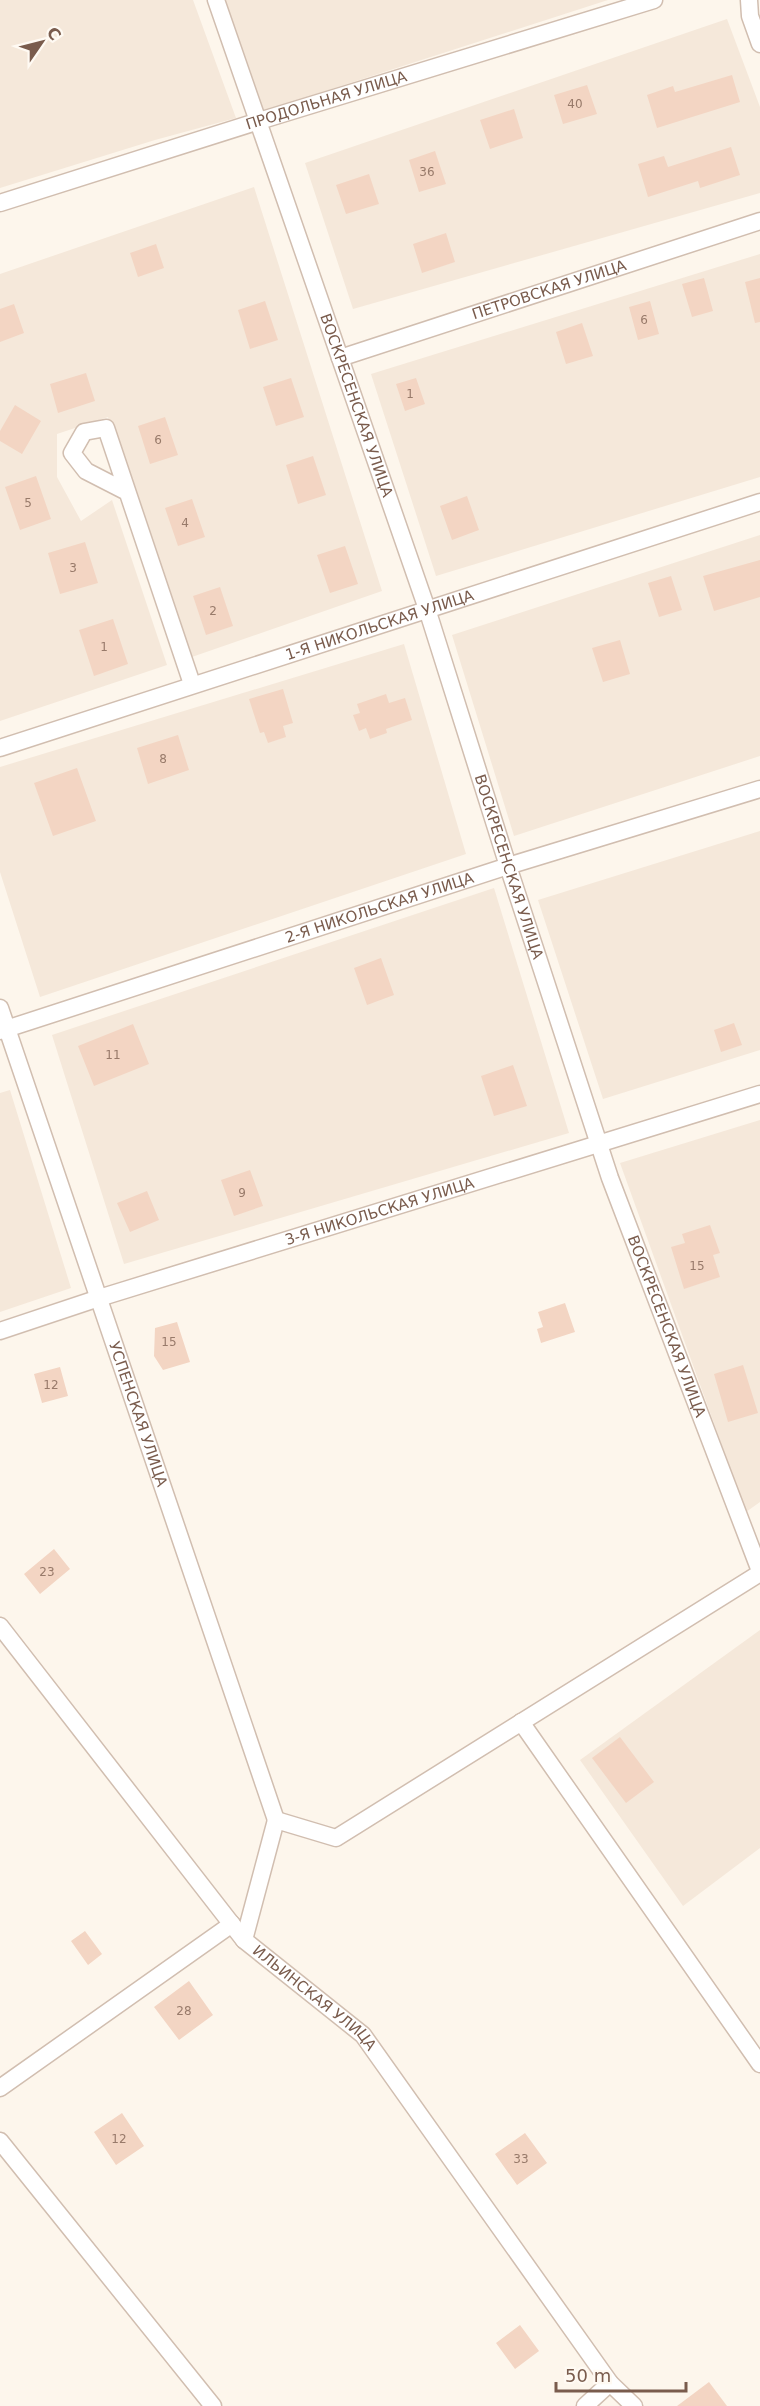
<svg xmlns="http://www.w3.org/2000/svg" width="760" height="2406" font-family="'DejaVu Sans',sans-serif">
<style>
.residential{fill:#f5e8da}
.building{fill:#f3d5c3}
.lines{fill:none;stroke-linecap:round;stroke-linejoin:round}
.minor-casing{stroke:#d1beb0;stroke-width:19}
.minor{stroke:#fff;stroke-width:16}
.labels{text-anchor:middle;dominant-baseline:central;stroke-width:4.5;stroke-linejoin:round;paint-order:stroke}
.number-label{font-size:12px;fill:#987a6a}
.street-label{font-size:15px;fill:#7a5c4d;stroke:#fffaf3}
</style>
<rect width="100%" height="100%" fill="#fdf6ec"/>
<path class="residential" d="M0 0H193L236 118 155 140 0 188Z
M223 0H608L263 111Z
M727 19 760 107V193L353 309 305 163Z
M254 187 382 591 189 658 108 417 57 434V477L81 521 112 500 167 665 0 721V274Z
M760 254V477L436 576 371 374Z
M760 535V756L514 836 452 635Z
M404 644 466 854 40 997 0 872V767Z
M760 831V1050L603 1099 538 900Z
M494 888 569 1133 124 1264 52 1035Z
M10 1090 71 1288 0 1312V1093Z
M760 1120V1502L746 1512 620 1163Z
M760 1630V1848L683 1906 580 1760Z"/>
<path class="building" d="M732 75 740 102 657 128 647 95 673 86 675 92Z
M587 85 597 114 563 124 554 95Z
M514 109 523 138 490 149 480 120Z
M731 147 740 175 700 188 698 181 648 197 638 164 664 156 668 167Z
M435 151 446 184 419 192 409 160Z
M369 174 379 204 346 214 336 185Z
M446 233 455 262 422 273 413 244Z
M156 244 164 268 138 277 130 253Z
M704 278 713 311 692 317 682 284Z
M760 278V322L755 323 745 282Z
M265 301 278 340 250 349 238 310Z
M650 301 659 334 638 340 629 307Z
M14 304 24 333 0 342V309Z
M582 323 593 356 566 364 556 332Z
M86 373 95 401 58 413 50 384Z
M291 378 304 417 276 426 263 387Z
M416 378 425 404 405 411 396 384Z
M15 405 41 421 22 454 0 441V431Z
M165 417 178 455 150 464 138 426Z
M313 456 326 495 298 504 286 465Z
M36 476 51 519 20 530 5 487Z
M467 496 479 530 452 540 440 506Z
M192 499 205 537 178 546 165 508Z
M85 542 98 583 60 594 48 553Z
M345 546 358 584 330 593 317 555Z
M760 560V597L714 611 703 576Z
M671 576 682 610 659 617 648 583Z
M220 587 233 626 206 635 193 596Z
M113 619 128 664 94 676 79 630Z
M620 640 630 674 603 682 592 648Z
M283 689 293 723 283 726 286 737 268 743 264 732 260 733 249 699Z
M386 694 389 703 405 698 412 720 386 729 387 733 370 739 366 728 359 731 353 715 360 713 357 704Z
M178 735 189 770 148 784 137 748Z
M77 768 96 821 53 836 34 783Z
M381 958 394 995 367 1005 354 968Z
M734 1023 742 1045 721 1052 714 1030Z
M133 1024 149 1064 94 1086 78 1046Z
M513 1065 527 1106 494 1116 481 1076Z
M250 1170 263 1206 234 1216 221 1180Z
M147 1191 159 1220 130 1232 117 1203Z
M710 1225 720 1253 713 1255 720 1277 684 1289 671 1247 685 1243 682 1234Z
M565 1303 575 1332 541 1343 537 1329 543 1327 538 1312Z
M177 1322 190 1362 163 1370 154 1356 155 1328Z
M743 1365 758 1413 728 1422 714 1374Z
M60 1367 68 1396 42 1403 34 1374Z
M54 1549 70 1569 40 1594 24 1574Z
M620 1737 654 1782 626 1803 592 1758Z
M85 1931 102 1954 88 1965 71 1941Z
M189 1981 213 2015 179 2040 154 2007Z
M122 2113 144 2146 116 2165 94 2132Z
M525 2133 547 2163 517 2185 495 2154Z
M520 2325 539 2351 515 2369 496 2343Z
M709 2382 727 2406H677Z"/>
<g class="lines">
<g class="minor-casing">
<g id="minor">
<path id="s1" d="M216 0 427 609 508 866 610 1178 760 1571"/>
<path d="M749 0 750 16 760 44"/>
<path id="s2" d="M0 203 259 121 654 0"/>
<path id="s3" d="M340 358 760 221"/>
<path d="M127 492 86 471 72 453 84 432 106 428 192 684"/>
<path id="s4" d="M0 748 760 502"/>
<path id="s5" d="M0 1008 276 1820"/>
<path id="s6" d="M0 1031 508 866 760 789"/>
<path id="s7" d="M0 1331 99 1298 760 1094"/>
<path id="s8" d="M0 1626 244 1940 363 2035 610 2383 634 2406"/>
<path d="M521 1722 760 2064"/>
<path d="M276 1820 336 1838 760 1573"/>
<path d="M244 1940 276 1820"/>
<path d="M0 2088 232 1924"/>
<path d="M0 2141 213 2406"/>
<path d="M585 2406 610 2383"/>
</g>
</g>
<use href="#minor" class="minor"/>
</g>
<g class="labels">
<g class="number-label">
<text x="575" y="104">40</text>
<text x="427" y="172">36</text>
<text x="644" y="320">6</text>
<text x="410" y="394">1</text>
<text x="158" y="440">6</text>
<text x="28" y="503">5</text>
<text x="185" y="523">4</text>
<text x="73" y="568">3</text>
<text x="213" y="611">2</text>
<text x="104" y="647">1</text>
<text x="163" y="759">8</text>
<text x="113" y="1055">11</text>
<text x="242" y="1193">9</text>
<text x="697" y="1266">15</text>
<text x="169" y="1342">15</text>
<text x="51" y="1385">12</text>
<text x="47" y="1572">23</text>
<text x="184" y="2011">28</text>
<text x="119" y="2139">12</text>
<text x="521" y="2159">33</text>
</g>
<g class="street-label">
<text stroke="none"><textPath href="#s2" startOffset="342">ПРОДОЛЬНАЯ УЛИЦА</textPath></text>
<text stroke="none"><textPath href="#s3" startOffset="220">ПЕТРОВСКАЯ УЛИЦА</textPath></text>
<text stroke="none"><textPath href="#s1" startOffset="429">ВОСКРЕСЕНСКАЯ УЛИЦА</textPath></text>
<text stroke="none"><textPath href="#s4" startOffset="399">1-Я НИКОЛЬСКАЯ УЛИЦА</textPath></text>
<text stroke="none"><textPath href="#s1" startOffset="915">ВОСКРЕСЕНСКАЯ УЛИЦА</textPath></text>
<text stroke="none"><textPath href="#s6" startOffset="399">2-Я НИКОЛЬСКАЯ УЛИЦА</textPath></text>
<text stroke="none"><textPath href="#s7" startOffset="398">3-Я НИКОЛЬСКАЯ УЛИЦА</textPath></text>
<text stroke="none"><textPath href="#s1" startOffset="1401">ВОСКРЕСЕНСКАЯ УЛИЦА</textPath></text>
<text stroke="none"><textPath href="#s5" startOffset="429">УСПЕНСКАЯ УЛИЦА</textPath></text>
<text stroke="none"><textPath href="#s8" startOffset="489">ИЛЬИНСКАЯ УЛИЦА</textPath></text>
</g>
</g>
<g transform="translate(42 42) rotate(55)" stroke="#fffaf3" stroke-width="4.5" paint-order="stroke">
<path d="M0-4.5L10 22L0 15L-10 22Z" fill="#7a5c4d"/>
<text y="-9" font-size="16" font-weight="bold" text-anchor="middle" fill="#7a5c4d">С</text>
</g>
<path d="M556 2382v9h130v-9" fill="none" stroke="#7a5c4d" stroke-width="3"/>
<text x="565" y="2382" font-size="18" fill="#7a5c4d" stroke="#fffaf3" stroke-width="4.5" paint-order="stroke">50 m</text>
</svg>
